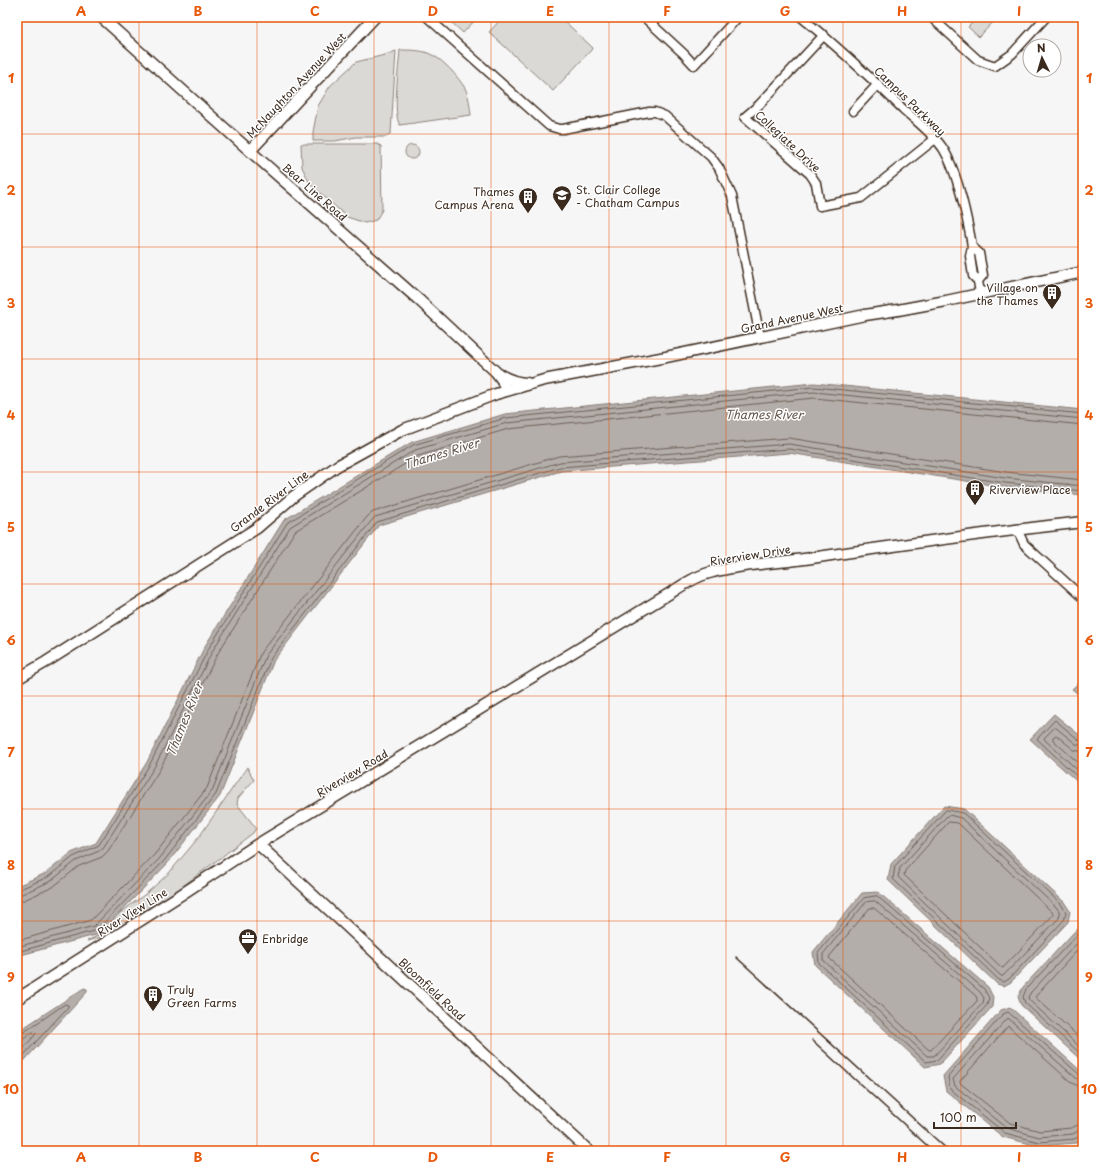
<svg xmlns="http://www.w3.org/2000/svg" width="1100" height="1168" font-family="'Playpen Sans',sans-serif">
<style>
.green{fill:#dbd9d6;stroke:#8b827a}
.water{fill:#b4aeaa;stroke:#847972}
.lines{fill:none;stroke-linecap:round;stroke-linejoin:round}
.shore{stroke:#6b5f56;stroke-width:1}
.minor-casing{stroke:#3b2a1e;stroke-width:11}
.major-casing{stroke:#3b2a1e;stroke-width:13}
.minor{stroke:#fff;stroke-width:8}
.major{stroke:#fff;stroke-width:10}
.rail{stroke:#3b2a1e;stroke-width:1.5}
.grid{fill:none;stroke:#e8590c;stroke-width:1;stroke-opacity:0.55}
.labels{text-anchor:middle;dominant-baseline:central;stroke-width:3;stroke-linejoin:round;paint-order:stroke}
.street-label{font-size:11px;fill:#3b2a1e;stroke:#fff}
.poi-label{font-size:11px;fill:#3b2a1e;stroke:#fff;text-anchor:start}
.water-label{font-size:12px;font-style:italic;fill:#65584f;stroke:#fff}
.neatline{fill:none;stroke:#e8590c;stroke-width:1.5}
.grid-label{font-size:13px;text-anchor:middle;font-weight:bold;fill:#e8590c}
</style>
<rect width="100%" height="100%" fill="#f7f6f6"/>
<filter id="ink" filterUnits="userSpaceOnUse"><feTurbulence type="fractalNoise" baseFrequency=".025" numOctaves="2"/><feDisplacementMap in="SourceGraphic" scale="8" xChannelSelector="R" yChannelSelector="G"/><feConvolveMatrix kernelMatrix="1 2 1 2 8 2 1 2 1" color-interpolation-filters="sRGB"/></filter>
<g filter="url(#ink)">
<path class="green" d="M446 17H478L463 33Z
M503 17H560L593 48 553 91 489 32Z
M978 17H998L979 37 968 27Z
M400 50C408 50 423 50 430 54 443 59 458 77 465 88 469 96 470 107 471 115L400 125C392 115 399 65 400 50Z
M396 51 391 133 385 137H356L335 141H313V132L318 106 330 86 356 62 385 55Z
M301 144H377L381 146 382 210 376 220 365 223 347 217 310 184 302 167Z
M405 152a7 7 0 1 1 14 0a7 7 0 1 1-14 0Z
M247 767 254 780 238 798 237 804 256 828 253 833 179 889 140 913 109 935 87 941 99 935 111 926 113 918 148 892 169 873 199 837Z"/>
<path class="water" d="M814 383 1083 410V495L1004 487 789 453 561 471 379 525 274 660 220 796 167 864 99 934 17 956V886L46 873 71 853 96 843 147 762 205 646 284 520 412 442 505 414Z
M1083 679V698L1072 689Z
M1054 714 1083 738V787L1030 739Z
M944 806 964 809 1064 902 1070 911 1068 922 1011 982 1004 986 997 984 888 880 891 864Z
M878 892 988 987 993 997 992 1007 940 1064 925 1067 815 965 813 952 862 893Z
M1083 926V1062L1021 1005 1018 997 1023 987 1074 932Z
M84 988 87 989V992L24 1061H19L17 1058V1032Z
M1010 1007 1083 1073V1139L1076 1143 1038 1146 1003 1137 946 1091 943 1076 1001 1010Z"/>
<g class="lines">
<path class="shore" d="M1083 741 1079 740 1055 720 1037 739 1083 782
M1083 746 1076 744 1055 727 1044 738 1045 740 1083 775
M1083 752 1074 750 1056 735 1053 737V740L1083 767
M947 810 963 813 1061 904 1066 912 1064 920 1009 979 1004 982 999 980 893 879 895 866 945 811Z
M949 815 961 818 1057 908 1060 913 1059 918 1003 976H1001L898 877 900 868 947 816Z
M949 822 958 823 1053 913V915L1003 968 1001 967 904 875 905 871Z
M17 889H20L48 877 73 857 99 845 150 764 209 648 287 523 413 445 506 418 814 387 1083 414
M17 895 22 894 51 881 76 861 99 851 103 848 155 766 213 650 290 527 415 450 507 423 814 392 1083 419
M877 896 984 989 989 998 987 1005 937 1060 926 1062 819 963 818 953 864 898Z
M17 901 24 900 53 887 79 866 102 857 108 851 160 769 218 653 295 531 418 456 508 429 814 398 1083 425
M875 901 980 992 984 998 983 1003 934 1056H927L823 960V954L866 902Z
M870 908H874L976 996 977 999V1001L931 1050H929L829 958 830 956Z
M1083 930 1077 935 1026 989 1023 997 1025 1003 1083 1056
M1083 937 1031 992 1028 997 1029 1000 1083 1050
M17 941 91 920 155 854 207 788 261 652 367 517 373 512 559 456 789 438 1006 472 1083 480
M1083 944 1035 997 1083 1041
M17 947 94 926 160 858 212 791 266 655 372 520 375 517 560 462 789 444 1005 478 1083 486
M17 952 97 930 164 861 216 794 271 658 377 522 560 467 789 449 1005 483 1083 491
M17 1035 21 1034 65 1004 68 1005V1007L23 1056H17
M17 1040 22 1039 33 1032 36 1033 35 1035 21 1051H17
M1083 1076 1079 1074 1008 1012 1003 1014 948 1077 950 1089 1005 1133 1039 1142 1074 1139 1083 1135
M1083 1081 1076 1078 1008 1018 953 1079 955 1086 1007 1128 1039 1137 1073 1134 1078 1131 1083 1130
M1083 1087 1078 1086 1072 1083 1008 1026 960 1081V1083L1010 1123 1040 1131 1071 1128 1078 1125 1083 1124"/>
<g class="minor-casing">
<path id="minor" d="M427 17 549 126 559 129H563L649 112H655L665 116 711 157 719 168 732 196 760 337
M644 17 684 54 694 65 738 17
M801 17C837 46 870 77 903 109 916 121 935 135 944 150 958 174 966 213 971 240L972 247 970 256 973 276 978 281 980 293
M931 17 978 60 995 66 1012 54 1046 17
M824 35 759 105 745 117 810 174 816 183 820 206 861 198 935 139
M853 111 878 84
M972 247 979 253 983 275 978 281
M1017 529 1024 544 1083 598"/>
</g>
<g class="major-casing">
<path id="major" d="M101 17 250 151 419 300 496 372 502 380 506 391
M250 151 375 17
M497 373C507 379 516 383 527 383
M17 679 46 662 257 528 294 496 337 466 402 430 496 394 544 380 666 357 865 315 898 310 946 301 1083 272
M258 844 589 1151
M17 999 179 896 258 844 672 592C684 584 698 575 713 572 747 563 783 563 818 557 906 544 994 532 1083 522"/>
</g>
<use href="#minor" class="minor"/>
<use href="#major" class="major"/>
<path class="rail" d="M736 957 949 1151
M812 1040 933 1151"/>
</g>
</g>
<path class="grid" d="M139 17V1151M257 17V1151M374 17V1151M491 17V1151M609 17V1151M726 17V1151M843 17V1151M961 17V1151M17 134H1083M17 247H1083M17 359H1083M17 472H1083M17 584H1083M17 696H1083M17 809H1083M17 921H1083M17 1034H1083"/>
<defs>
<g id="university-pin" transform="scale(1)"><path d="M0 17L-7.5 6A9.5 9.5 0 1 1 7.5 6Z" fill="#3b2a1e" stroke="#fff"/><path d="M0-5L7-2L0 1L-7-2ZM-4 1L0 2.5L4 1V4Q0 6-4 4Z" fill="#fff"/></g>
<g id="building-pin" transform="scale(1)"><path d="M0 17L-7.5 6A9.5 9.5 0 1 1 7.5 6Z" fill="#3b2a1e" stroke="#fff"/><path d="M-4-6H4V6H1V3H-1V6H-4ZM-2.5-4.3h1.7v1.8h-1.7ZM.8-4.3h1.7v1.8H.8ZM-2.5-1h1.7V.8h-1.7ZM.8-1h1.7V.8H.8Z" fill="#fff"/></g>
<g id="office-pin" transform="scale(1)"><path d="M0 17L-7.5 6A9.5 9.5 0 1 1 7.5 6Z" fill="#3b2a1e" stroke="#fff"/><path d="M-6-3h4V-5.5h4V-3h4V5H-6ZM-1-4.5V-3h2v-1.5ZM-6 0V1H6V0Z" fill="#fff"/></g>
</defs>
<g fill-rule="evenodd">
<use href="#university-pin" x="562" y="195"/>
<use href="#building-pin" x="528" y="197"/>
<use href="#building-pin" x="1052" y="293"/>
<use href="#building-pin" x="975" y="489"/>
<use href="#office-pin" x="248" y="938"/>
<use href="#building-pin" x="153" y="995"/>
</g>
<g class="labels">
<g class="street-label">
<text transform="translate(296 85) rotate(-47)">McNaughton Avenue West</text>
<text transform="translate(910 101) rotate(44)">Campus Parkway</text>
<text transform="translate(788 141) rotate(43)">Collegiate Drive</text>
<text transform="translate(315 192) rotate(41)">Bear Line Road</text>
<text transform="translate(792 318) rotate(-12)">Grand Avenue West</text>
<text transform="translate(269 501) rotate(-37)">Grande River Line</text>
<text transform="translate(750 555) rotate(-9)">Riverview Drive</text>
<text transform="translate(352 773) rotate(-31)">Riverview Road</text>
<text transform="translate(132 912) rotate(-32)">River View Line</text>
<text transform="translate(432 989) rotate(43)">Bloomfield Road</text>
</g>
<g class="poi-label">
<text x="576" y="189">St. Clair College<tspan x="576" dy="13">- Chatham Campus</tspan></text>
<text x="514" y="191" text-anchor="end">Thames<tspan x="514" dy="13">Campus Arena</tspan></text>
<text x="1038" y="287" text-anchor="end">Village on<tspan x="1038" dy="13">the Thames</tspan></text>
<text x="989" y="489">Riverview Place</text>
<text x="262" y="938">Enbridge</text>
<text x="167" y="989">Truly<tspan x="167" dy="13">Green Farms</tspan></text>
</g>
<g class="water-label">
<text x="764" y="414">Thames River</text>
<text transform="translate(441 453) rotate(-17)">Thames River</text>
<text transform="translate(184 719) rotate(-68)">Thames River</text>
</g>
</g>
<rect width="1100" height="1168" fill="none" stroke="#fff" stroke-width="44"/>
<g transform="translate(1042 58) rotate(355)"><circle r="19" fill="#ffffff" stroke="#b1aaa5"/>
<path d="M0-3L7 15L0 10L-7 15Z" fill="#3b2a1e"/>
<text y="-6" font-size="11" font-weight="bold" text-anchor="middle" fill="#3b2a1e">N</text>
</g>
<path d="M934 1122v6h82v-6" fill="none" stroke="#3b2a1e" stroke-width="2"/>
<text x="940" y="1122" font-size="12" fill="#3b2a1e" stroke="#ffffff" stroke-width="3" paint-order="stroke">100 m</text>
<rect x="22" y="22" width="1056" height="1124" class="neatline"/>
<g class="grid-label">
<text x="81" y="16">A</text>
<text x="198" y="16">B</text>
<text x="315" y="16">C</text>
<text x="433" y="16">D</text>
<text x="550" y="16">E</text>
<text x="667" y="16">F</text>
<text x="785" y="16">G</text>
<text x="902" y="16">H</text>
<text x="1019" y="16">I</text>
<text x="11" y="83">1</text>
<text x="1089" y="83">1</text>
<text x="11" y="195">2</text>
<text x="1089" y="195">2</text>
<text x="11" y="308">3</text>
<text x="1089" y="308">3</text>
<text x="11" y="420">4</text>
<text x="1089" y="420">4</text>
<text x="11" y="532">5</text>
<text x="1089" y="532">5</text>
<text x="11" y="645">6</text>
<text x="1089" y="645">6</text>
<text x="11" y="757">7</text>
<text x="1089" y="757">7</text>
<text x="11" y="870">8</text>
<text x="1089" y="870">8</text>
<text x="11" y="982">9</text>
<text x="1089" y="982">9</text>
<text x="11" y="1094">10</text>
<text x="1089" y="1094">10</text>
<text x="81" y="1162">A</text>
<text x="198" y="1162">B</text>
<text x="315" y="1162">C</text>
<text x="433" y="1162">D</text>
<text x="550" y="1162">E</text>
<text x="667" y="1162">F</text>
<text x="785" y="1162">G</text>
<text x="902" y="1162">H</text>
<text x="1019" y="1162">I</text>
</g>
</svg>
